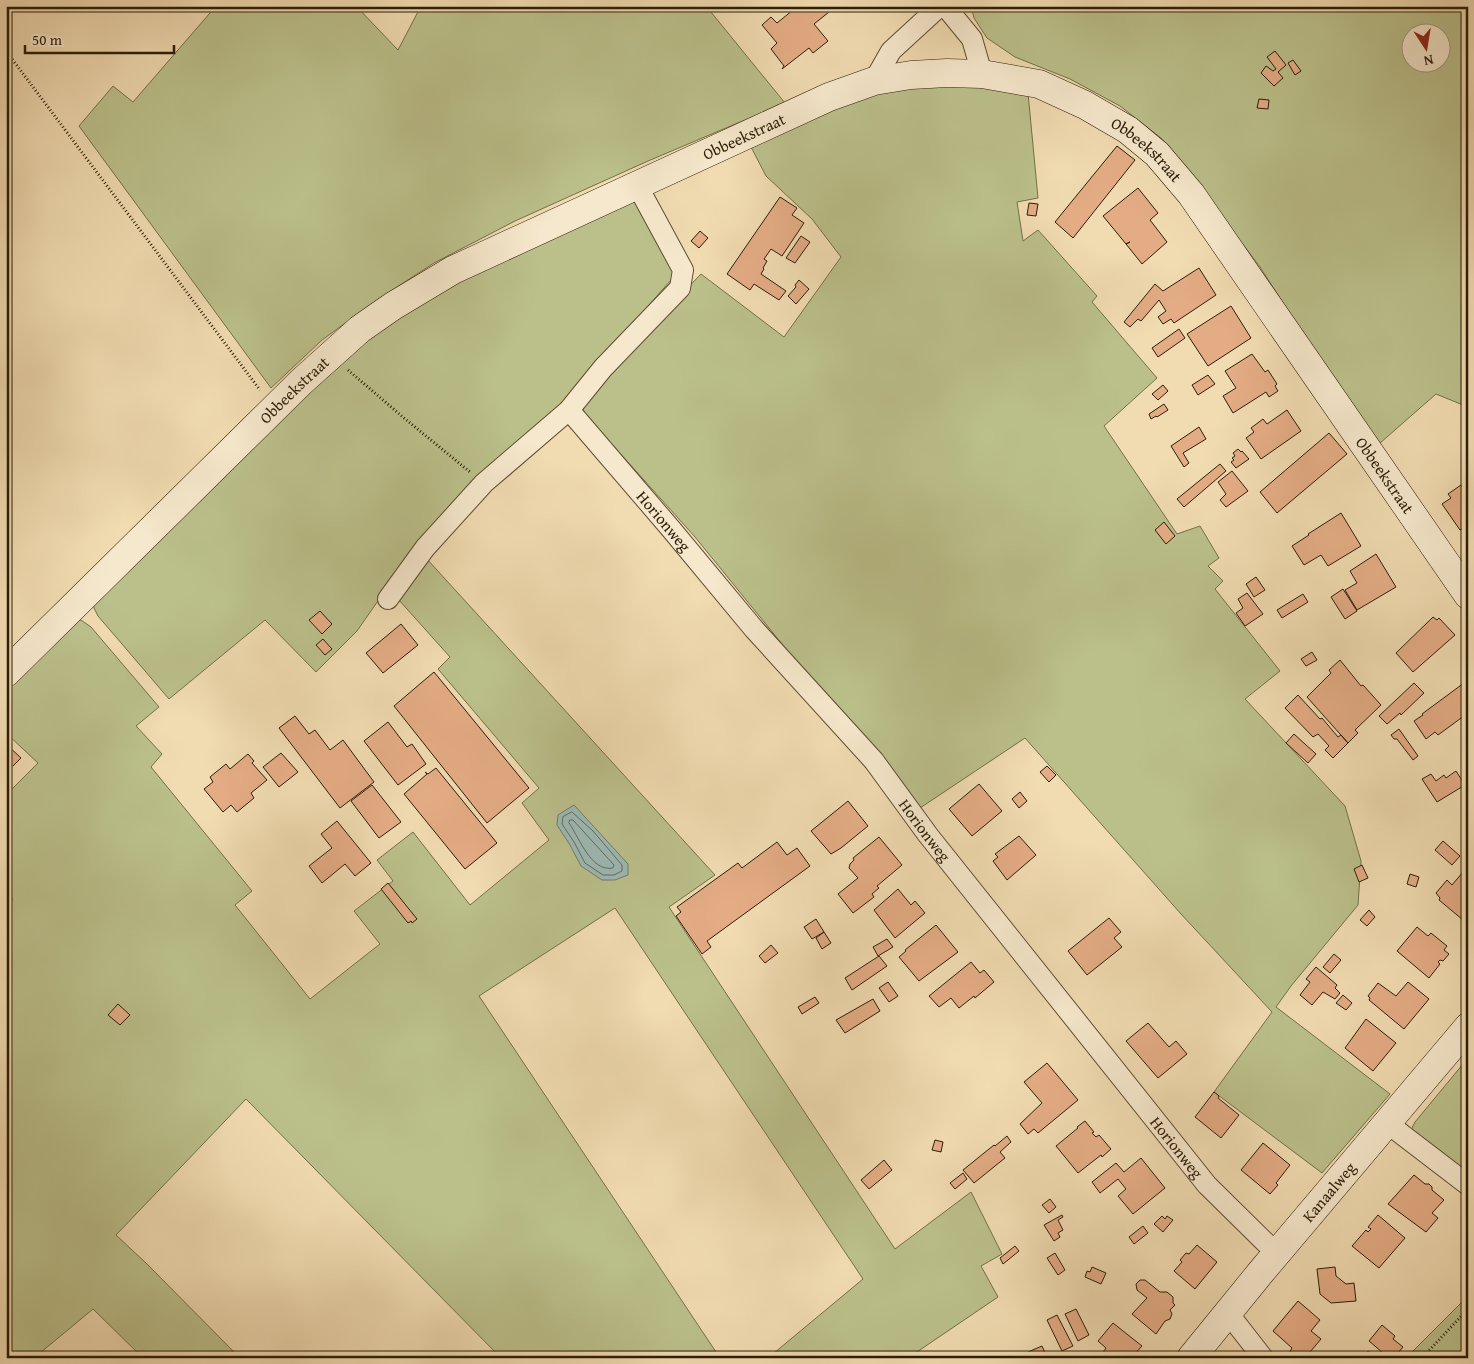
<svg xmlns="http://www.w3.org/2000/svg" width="1474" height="1364" font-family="'Gentium Book Plus',serif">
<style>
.green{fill:#bbc08b;stroke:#746e49;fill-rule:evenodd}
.water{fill:#9db9b5;stroke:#707b6f}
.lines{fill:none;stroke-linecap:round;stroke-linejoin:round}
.shore{stroke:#646b5e;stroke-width:1}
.building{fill:#e4ac85;stroke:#2c1d07}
.street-casing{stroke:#5d4c32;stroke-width:22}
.secondary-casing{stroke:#2c1d07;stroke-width:29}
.path{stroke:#2c1d07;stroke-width:3;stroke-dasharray:1 2.5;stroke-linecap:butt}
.street{stroke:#f6e8cc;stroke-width:20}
.secondary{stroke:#f6e8cc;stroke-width:28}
.labels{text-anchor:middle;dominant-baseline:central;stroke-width:5;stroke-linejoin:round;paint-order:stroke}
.street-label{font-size:16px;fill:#2c1d07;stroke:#f6e8cc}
</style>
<rect width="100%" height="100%" fill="#f1dbb1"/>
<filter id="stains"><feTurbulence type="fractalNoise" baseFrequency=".004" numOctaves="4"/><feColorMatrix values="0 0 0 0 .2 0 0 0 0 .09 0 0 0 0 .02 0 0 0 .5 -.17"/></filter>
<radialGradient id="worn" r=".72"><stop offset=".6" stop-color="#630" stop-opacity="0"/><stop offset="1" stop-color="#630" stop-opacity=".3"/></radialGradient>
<path class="green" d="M216 6H356L398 50 421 6H706L785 103 648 161 515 221 434 263 377 300 322 340 271 388 79 126 113 86 133 102Z
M971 6H1272L1278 12 1281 6H1468V407L1436 394 1379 444 1301 331 1260 267 1187 170 1161 138 1120 106 1070 79 1015 57 987 38 974 18ZM1412 32H1442V62H1412Z
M937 83 1005 88 1028 93 1038 198 1017 202 1023 241 1038 230 1097 296 1092 302 1157 378 1104 426 1177 534 1200 526 1219 558 1208 566 1223 581 1215 589 1280 671 1245 699 1345 806 1361 861 1358 905 1291 986 1276 1007 1390 1094 1322 1173 1214 1092 1272 1012 1181 914 1025 738 917 810 695 537 584 413 583 406 596 383 701 274 784 337 841 257 812 219 766 176 750 145 846 102 891 90Z
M634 197 674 271 671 280 567 398 512 448 387 588 357 631 316 672 265 620 169 699 98 616 94 608 93 599 341 355 400 311Z
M426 558 715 875 669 907 895 1249 971 1192 1002 1254 981 1266 998 1297 908 1358H768L863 1279 615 908 479 996 720 1358H501L246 1099 116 1235 147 1264 240 1358H143L93 1309 34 1358H6V907L13 899 6 892V795L38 763 6 733V689L71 620H81L91 627 159 707 136 726 162 754 151 767 252 891 235 905 310 999 380 944 354 911 393 881 377 860 413 832 470 905 549 840 522 803 539 788 438 669 450 657 398 599Z
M1468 1058V1174L1411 1130 1415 1122Z
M1468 1296V1358H1406Z"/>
<path class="water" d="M574 805 628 864V875L615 880H602L581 866 570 845 557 825 558 815Z"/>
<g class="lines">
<path class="shore" d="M572 812 593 831 622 865V871L614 875H603L585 863 574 842 562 824 563 817Z
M570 820H573L614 865 613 868C591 872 580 839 569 823Z"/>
</g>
<path class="building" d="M798 6H825L829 12 814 24 828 41 813 53 809 48 782 69 784 66 771 49 777 43 762 25 771 17 777 23Z
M1275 51 1286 65 1278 72 1283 78 1274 86 1261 73 1266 66 1273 71 1276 69 1267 57Z
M1293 60 1301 71 1295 75 1288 63Z
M1259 99 1269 100 1268 109 1257 108Z
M1117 146 1135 160 1073 238 1055 222Z
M1138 188 1158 213 1150 220 1167 242 1142 264 1126 244 1130 242 1126 244 1103 216Z
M780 197 797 208 792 215 804 223 782 256 771 249 764 259 767 261 763 268 764 269 761 274 786 291 779 300 754 284 750 290 727 274Z
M1029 203 1038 204 1036 216 1027 215Z
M700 231 708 238 699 248 691 241Z
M801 236 810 242 795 263 786 258Z
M1199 268 1216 295 1174 323 1171 319 1163 324 1158 317 1166 311 1159 300 1141 321 1138 319 1130 327 1124 322 1155 284 1163 291Z
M799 280 809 289 796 304 788 296 796 287 795 285Z
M1231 306 1251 338 1208 366 1187 334Z
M1179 329 1185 338 1158 357 1152 348Z
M1252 354 1265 372 1268 370 1277 384 1275 386 1278 391 1269 397 1266 392 1233 413 1223 396 1236 388 1225 371Z
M1208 375 1215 384 1198 395 1192 385Z
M1163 385 1168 391 1158 400 1152 394Z
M1164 404 1168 410 1157 417 1156 416 1151 419 1149 414Z
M1287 410 1301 431 1261 459 1246 438 1254 432 1251 428 1263 419 1267 424Z
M1199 427 1206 439 1183 453 1189 463 1184 467 1171 446Z
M1329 433 1347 454 1277 513 1260 492Z
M1238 449 1241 452 1242 451 1249 459 1236 468 1231 462 1234 460 1232 458 1235 456 1233 453Z
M1220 464 1226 471 1184 507 1177 499Z
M1232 471 1248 491 1226 507 1220 500 1226 494 1218 482Z
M1461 485 1463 488 1468 485V525L1460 530 1442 504 1451 498 1448 494Z
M1341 513 1361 546 1328 566 1321 555 1304 565 1292 546 1309 535 1308 534Z
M1164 522 1175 536 1166 544 1155 530Z
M1376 554 1396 587 1357 610 1345 590 1357 583 1350 571Z
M1256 577 1265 590 1254 597 1246 584Z
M1343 589 1357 611 1345 619 1331 597Z
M1247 593 1263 614 1245 626 1236 613 1243 608 1238 599Z
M1303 594 1308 602 1282 618 1277 610Z
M320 611 332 624 322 634 309 620Z
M1433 617 1437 620 1439 618 1455 635 1413 672 1396 653Z
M401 624 418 645 383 673 366 653Z
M323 639 332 649 325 655 316 645Z
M1312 652 1317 660 1306 666 1301 659Z
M1340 660 1361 686 1363 685 1381 705 1355 730 1358 733 1348 743 1307 697 1331 673 1329 670Z
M434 672 529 788 487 823 394 706Z
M1468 680V713L1438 735 1435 732 1426 739 1414 721 1423 715 1422 714Z
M1414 683 1424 693 1401 715 1400 713 1387 724 1379 716Z
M1298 695 1320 719 1322 718 1338 737 1341 735 1348 743 1333 758 1325 750 1329 746 1318 734 1313 737 1285 708Z
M295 716 309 734 315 730 330 750 343 740 374 782 340 808 279 728Z
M388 722 407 747 412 744 426 764 398 785 364 741Z
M1399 729 1418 756 1413 760 1397 739H1394L1391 735Z
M1294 734 1316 754 1308 763 1286 743Z
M6 744 21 758 6 773Z
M281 753 298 772 279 787 263 767Z
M248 754 254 761 252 763 267 780 251 793 254 798 237 812 231 805 223 812 204 789 213 782 210 777 226 764 230 769Z
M1047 766 1056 775 1049 782 1040 772Z
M436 768 497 843 465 869 404 794 427 774 425 772 428 774Z
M1456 771 1465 785 1437 802 1422 779 1431 774 1436 781 1444 775 1446 778Z
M979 784 1002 811 972 836 949 809Z
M372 785 401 822 379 838 351 801Z
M1020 792 1027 801 1019 808 1012 799Z
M848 801 868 826 841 848 831 854 811 831Z
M337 821 371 863 355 876 345 864 322 883 309 866 332 848 321 834Z
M1019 836 1036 855 1007 880 993 861 998 857 995 854Z
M879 837 902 865 877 886 879 888 872 894 874 897 853 913 838 894 858 878 849 868 850 864 854 860 853 858Z
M1443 841 1460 856 1452 865 1435 850Z
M777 842 787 855 797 848 810 866 707 941 711 947 702 954 676 916 681 912 677 907 738 863 742 868Z
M1362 865 1368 878 1359 882 1354 869Z
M1468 866V914L1463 920 1439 900 1440 898 1436 893 1447 880 1452 885Z
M1410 874 1419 877 1416 887 1407 884Z
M388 883 417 919 412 923 411 921 408 923 381 889Z
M898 889 911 905 915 901 925 913 895 938 874 910Z
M1369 910 1375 917 1367 926 1360 920Z
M1109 918 1121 932 1114 938 1122 947 1087 975 1068 951Z
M816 919 824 932 812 939 804 927Z
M936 925 958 952 919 981 899 957 906 951 905 950Z
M1417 927 1428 936 1431 933 1447 946 1444 950 1449 954 1443 961 1440 960 1438 962 1440 964 1429 978 1397 951Z
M824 932 831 943 822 949 816 938Z
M887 939 893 947 878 956 873 947Z
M771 945 778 953 765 963 759 956Z
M1334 954 1341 960 1330 973 1323 967Z
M879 956 887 966 852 990 845 978Z
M971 962 980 973 984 970 994 982 975 998 974 996 959 1008 951 998 939 1007 929 996Z
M1316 967 1337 985 1335 988 1340 993 1335 999 1323 992 1312 1005 1300 995 1310 982 1306 979Z
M888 982 898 996 889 1002 879 988Z
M1408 982 1429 999 1404 1029 1369 1000 1370 998 1368 996 1378 983 1396 996Z
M1343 995 1352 1003 1346 1010 1336 1003Z
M815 997 819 1003 802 1014 798 1007Z
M873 999 880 1011 845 1033 836 1020Z
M118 1004 130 1015 120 1025 108 1015Z
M1366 1019 1396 1043 1373 1071 1345 1048Z
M1148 1023 1169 1047 1176 1041 1187 1054 1158 1078 1126 1041Z
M1047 1063 1078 1100 1038 1133 1034 1129 1028 1134 1020 1124 1042 1103 1024 1082Z
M1214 1092 1219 1096 1218 1098 1239 1115 1221 1138 1195 1117Z
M1085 1121 1094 1132 1092 1133 1096 1137 1099 1135 1111 1149 1102 1157 1101 1155 1078 1173 1056 1146 1078 1128 1077 1127Z
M1007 1136 1011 1142 1000 1152 1005 1158 974 1183 963 1170 994 1145 995 1146Z
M935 1140 943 1142 941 1152 932 1150Z
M1263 1143 1290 1165 1276 1183 1278 1185 1270 1194 1241 1170Z
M1141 1158 1165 1188 1133 1214 1118 1196 1126 1189 1118 1179 1100 1193 1092 1182 1116 1163 1124 1172Z
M884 1160 892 1170 869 1189 861 1180Z
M963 1173 967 1179 955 1189 950 1183Z
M1414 1175 1425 1184H1429L1432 1187V1190L1444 1200 1432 1213 1438 1218 1426 1232 1388 1204Z
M1050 1199 1056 1207 1049 1213 1042 1205Z
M1062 1215 1063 1217 1058 1220 1063 1230 1058 1233 1060 1237 1054 1241 1044 1225Z
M1378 1215 1405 1238 1379 1268 1352 1246 1366 1230 1368 1232 1371 1229 1368 1227Z
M1162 1216 1165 1219 1167 1216 1173 1220 1163 1232 1154 1224Z
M1143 1226 1148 1233 1134 1244 1129 1237Z
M1197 1245 1217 1262 1195 1289 1174 1271 1182 1262 1180 1260 1186 1253 1189 1254Z
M1015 1246 1019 1251 1003 1264 1000 1258Z
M1055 1253 1065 1270 1058 1275 1047 1258Z
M1092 1267 1106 1273 1101 1284 1085 1277 1087 1271 1090 1272Z
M1335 1267 1336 1276 1346 1284 1354 1283 1356 1301 1331 1303 1320 1294 1317 1269Z
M1140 1280H1145L1160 1292H1167L1173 1297V1303L1175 1305 1170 1310 1172 1314 1170 1319 1165 1321 1156 1334 1132 1314 1147 1298 1137 1290 1136 1284Z
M1298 1301 1320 1320 1311 1331 1321 1339 1305 1358H1295L1289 1353 1292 1348 1273 1331Z
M1076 1309 1089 1335 1078 1341 1065 1314Z
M1057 1315 1073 1346 1062 1351 1047 1320Z
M1113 1323 1142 1346 1131 1358 1100 1357 1106 1348 1098 1341Z
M1382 1325 1395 1336 1393 1339 1403 1347 1394 1358H1389L1369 1341Z
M1042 1346 1046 1355 1040 1358H1031L1028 1352Z
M1368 1351 1376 1358H1363Z"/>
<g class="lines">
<g class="street-casing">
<g id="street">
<path d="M945 6 972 39 982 74"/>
<path d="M874 81 891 51 940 6"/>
<path id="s1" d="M569 410 671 529 754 629 874 761 928 835 1207 1185 1277 1254"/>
<path d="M388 599 425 548 484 483 569 410 603 368 680 288 683 270 637 185"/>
<path d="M1387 1123 1468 1185"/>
<path d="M1228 1313 1263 1358"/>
</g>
</g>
<g class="secondary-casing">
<g id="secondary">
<path id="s2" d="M6 673 301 382 360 329 393 306 453 270 829 97 874 81 911 75 947 73 982 74 1039 84 1085 105 1128 130 1157 154 1191 194 1468 595"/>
<path id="s3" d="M1191 1358 1261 1272 1468 1027"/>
</g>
</g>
<path class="path" d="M6 51 260 390
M348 370 404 418 470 472
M1422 1358 1468 1309"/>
<use href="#street" class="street"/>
<use href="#secondary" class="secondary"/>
</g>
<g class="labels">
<g class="street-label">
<text stroke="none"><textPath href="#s2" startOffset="924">Obbeekstraat</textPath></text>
<text stroke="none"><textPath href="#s2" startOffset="1359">Obbeekstraat</textPath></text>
<text stroke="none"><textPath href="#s2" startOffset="404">Obbeekstraat</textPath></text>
<text stroke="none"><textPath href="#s2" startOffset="1764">Obbeekstraat</textPath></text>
<text stroke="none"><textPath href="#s1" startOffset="146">Horionweg</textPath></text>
<text stroke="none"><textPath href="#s1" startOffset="551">Horionweg</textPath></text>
<text stroke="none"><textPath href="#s1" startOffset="956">Horionweg</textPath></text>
<text stroke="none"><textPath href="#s3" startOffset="216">Kanaalweg</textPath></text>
</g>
</g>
<rect width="1474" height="1364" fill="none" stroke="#f1dbb1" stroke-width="25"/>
<rect x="8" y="8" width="1459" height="1349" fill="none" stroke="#2c1d07" stroke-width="2.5"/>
<rect x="12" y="12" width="1449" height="1339" fill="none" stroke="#2c1d07"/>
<g transform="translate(1426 48) rotate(168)"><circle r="24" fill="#f6e8cc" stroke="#a5977d"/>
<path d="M0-4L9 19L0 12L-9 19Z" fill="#8f2418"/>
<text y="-8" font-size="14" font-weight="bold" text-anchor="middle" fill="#2c1d07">N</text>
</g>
<path d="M25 45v8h149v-8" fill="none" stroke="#2c1d07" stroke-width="2.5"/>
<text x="32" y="45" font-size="15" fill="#2c1d07" stroke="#f6e8cc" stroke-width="4" paint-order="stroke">50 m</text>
<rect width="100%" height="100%" filter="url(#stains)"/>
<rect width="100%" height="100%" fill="url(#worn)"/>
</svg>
